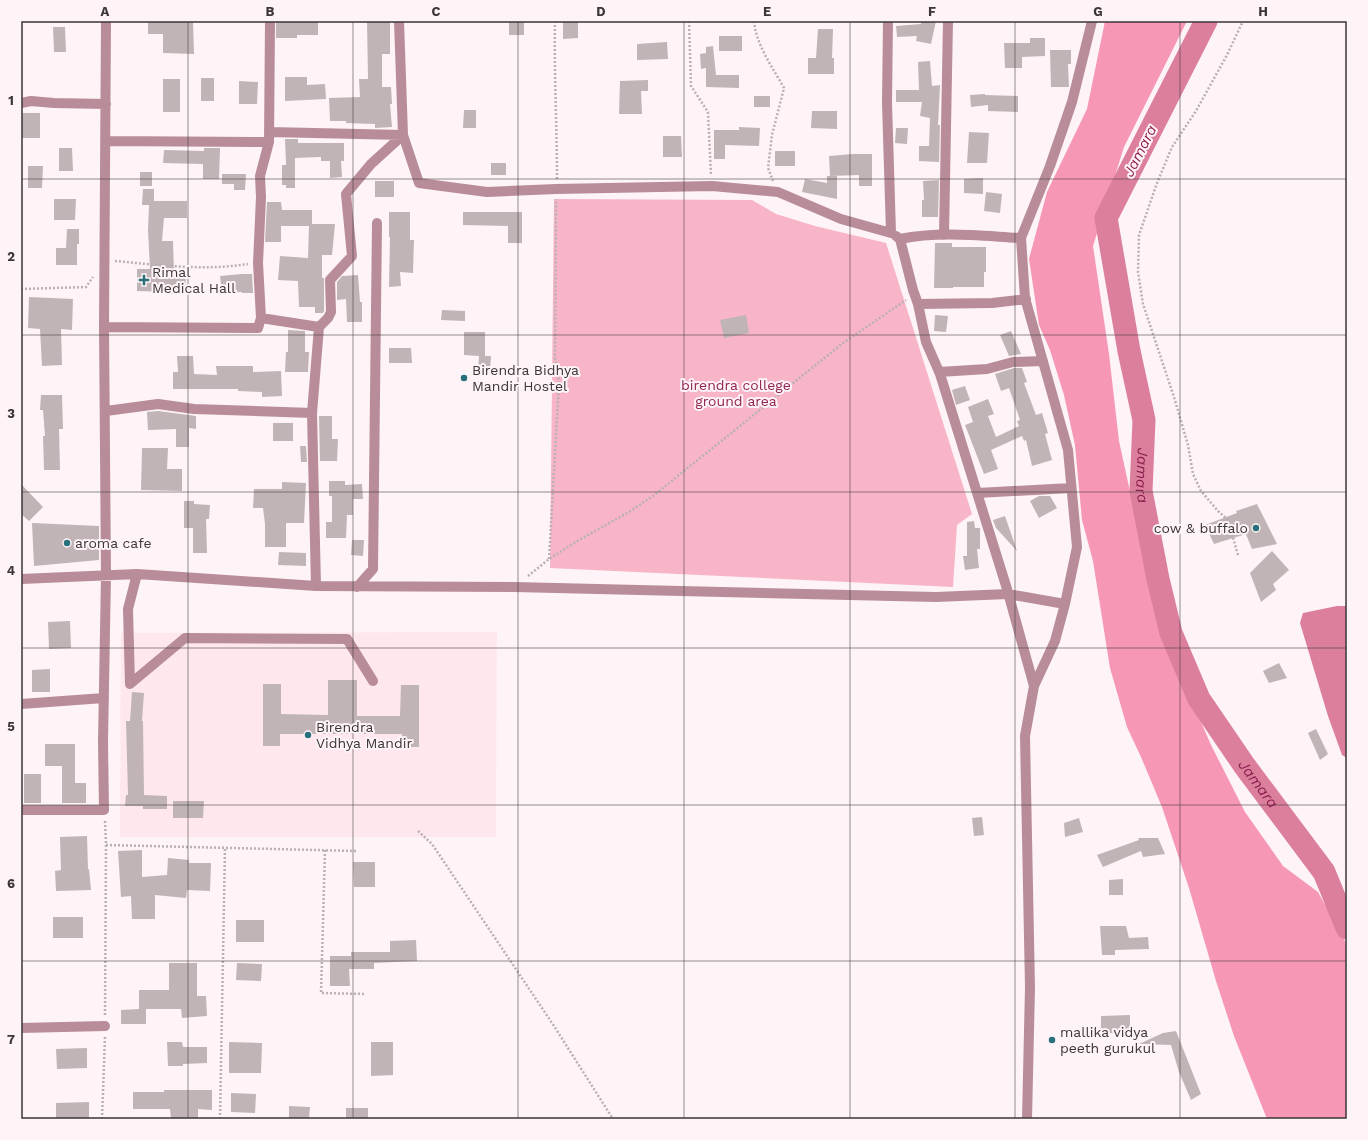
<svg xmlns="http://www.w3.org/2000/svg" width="1368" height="1140" font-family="'Work Sans',sans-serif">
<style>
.built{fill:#fee8ee}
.green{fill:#f8b5c8}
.forest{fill:#f697b5}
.water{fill:#dc7f9d}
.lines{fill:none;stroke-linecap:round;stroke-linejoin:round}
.river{stroke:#dc7f9d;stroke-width:23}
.building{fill:#c1b4b7}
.path{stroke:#b8b0b2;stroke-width:2.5;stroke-dasharray:2 2;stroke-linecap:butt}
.minor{stroke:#b88d99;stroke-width:10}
.grid{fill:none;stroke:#3b3637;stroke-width:1;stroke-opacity:0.55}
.poi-dot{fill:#28707c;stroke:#fef3f6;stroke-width:1.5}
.labels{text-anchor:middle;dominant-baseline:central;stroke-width:4;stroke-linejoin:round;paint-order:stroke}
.poi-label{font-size:14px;fill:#3b3637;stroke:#fef3f6;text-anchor:start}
.park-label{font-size:14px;fill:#912452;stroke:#fef3f6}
.water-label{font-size:15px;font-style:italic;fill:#8b1d4d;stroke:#fef3f6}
.neatline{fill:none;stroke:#3b3637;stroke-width:1.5}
.grid-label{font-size:13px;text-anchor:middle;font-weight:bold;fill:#3b3637}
</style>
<rect width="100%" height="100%" fill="#fef3f6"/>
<path class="built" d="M497 632 496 837H120L121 633Z"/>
<path class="green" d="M554 199 752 200 776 214 815 226 886 243 972 514 957 525 953 587 550 568Z"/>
<path class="forest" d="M1105 21H1187L1124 147 1093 246 1109 354 1119 441 1151 588 1171 653 1211 745 1245 812 1283 866 1318 892 1347 945V1119H1267L1234 1036 1216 981 1189 888 1162 807 1141 757 1127 727 1110 668 1093 561 1082 520 1075 445 1064 395 1050 350 1039 325 1029 259 1047 192 1087 109Z"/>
<path class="water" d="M1337 606H1347V758L1342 755 1328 716 1300 623 1303 613Z"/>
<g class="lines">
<path class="river" id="s1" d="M1206 21 1106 218 1129 351 1144 420 1141 491 1158 579 1171 633 1199 699 1244 765 1324 872 1347 928"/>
</g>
<path class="building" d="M148 21H193L194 54 163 53V34H148Z
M276 21 318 22V35H297V38H276Z
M367 21H390V54H382V87H391L392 104H390L392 127 375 128V124L346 123V121H330L329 98 360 97 359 79H368Z
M563 21H578V38L563 39Z
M921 21H936L931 44 916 41 917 36 897 37 896 26 921 24Z
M509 22H524V35H509Z
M53 27H65L66 52H54Z
M818 29H833L832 58H834V74H808V58H816Z
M719 36H742V51H719Z
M1030 38H1045V56L1022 57V68H1005L1004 43H1030Z
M667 42 668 59 637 60V44Z
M713 46 716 75H739V88L706 87V68L701 69 700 54 706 53V47Z
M1050 50H1071V64H1068L1069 87H1051Z
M930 61 932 86 940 85 938 125H940L939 162 919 161V146H929L930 118 920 116 922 102H896V90H919L918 62Z
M285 77H307V85L325 84 326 99 285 101Z
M201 78H214V101H201Z
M163 79H180V112H163Z
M648 80V91H641L642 114H619L620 81Z
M239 81 258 82 257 104H239Z
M985 95 1018 96V112L988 111V105L971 107 970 95 985 94Z
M754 96H770V107H754Z
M464 110H476V128H463Z
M812 111H837V129L811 128Z
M21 113H40V138H21Z
M739 127 760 128 759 146 725 145V159H714V130H739Z
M896 128H908L907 144 895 143Z
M969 132 989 133 987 163H967Z
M663 136H681L682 157H663Z
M285 139H298V143H344V161H341L342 177 330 178V161H321V157L295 158V188H286V185H282V165H286Z
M59 148H72L73 171H59Z
M204 148H220L219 179H203V164L163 163 164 150 204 151Z
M775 151H795V166H775Z
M853 154H872V186H859V175L830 176 829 156Z
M491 163H506V175H491Z
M28 166H43L42 188H28Z
M140 172H152V186H140Z
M222 174H246L245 190H234V184H222Z
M827 176H837V199L802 192 805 179 827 183Z
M983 178V194L964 193V179Z
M939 180 938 217H922V200H924L923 181Z
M375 181H394V197H375Z
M143 189H154V201H187V218H164L162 241H173L174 274 186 275 185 294H168V292L137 291V269H150L148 230 149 205H142Z
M986 192 1002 194 1000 213 984 211Z
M54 199H76L75 220H54Z
M267 202H281L282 210H312V224H335L332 255H322V278H324V311L323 313H315V307H299L298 281 278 280 280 256 308 258 309 226H281V242H265Z
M389 212H410V240H414L413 273 400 272 401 286 389 287 390 237H389Z
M463 212H522V243H508V226L463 225Z
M67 229H79V244H77V265H56V248H66Z
M935 243H952V247H986V272H984V287H953V288H934Z
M242 274H252L253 293H242V292L222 293 220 276Z
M358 275 360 302H362V322H347L346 299 337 300V282L342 276Z
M29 297 73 299 72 330 61 329 62 365 42 366 40 329 28 328Z
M442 310 465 311V321L441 320Z
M746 315 749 333 724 338 720 320Z
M935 315 948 316 946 332 934 331Z
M288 330 305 331V352H309L308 372H285L286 352H288Z
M1011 331 1021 354 1009 356 1000 335Z
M464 332H485V356H491L490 371 478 370 479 356 464 355Z
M389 348H411L412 363H389Z
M177 356H193L194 374 217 375 216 366H253V372L281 371 282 396 262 397V392L238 391V389H173V372H178Z
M1014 368H1022L1027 382 1024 383 1036 415 1042 413 1048 433 1045 434 1052 460 1032 466 1026 440 1024 441 1022 436 991 450 998 469 984 474 965 425 973 422 968 407 988 399 994 414 988 416 996 437 1019 426 1017 421 1020 420 1009 388 1001 391 995 374Z
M965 386 970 400 956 405 952 390Z
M41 395H62L63 429H59L60 470H44L43 436H45L43 410H40Z
M158 411 196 416V429L189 428V447H176V429L148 430 147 412Z
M319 416H332V439H338L337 461H320Z
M273 423H293V441H273Z
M300 446H306L307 462H301Z
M142 448H168L167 469H182V491L141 490Z
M329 481H345V485L362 484 363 499H353V515H347L346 538H326V522H332V496H329Z
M282 482 306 483 304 523H286V547H265V524L263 508H253L254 489H282Z
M21 484 43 507 29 521 21 514Z
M1039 496H1050L1057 508 1039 518 1030 501Z
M184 501H194V504L210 505 209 519H206L207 553H193V528H184Z
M1257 504 1277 544 1252 549 1246 534 1214 544 1205 525 1237 513 1236 511Z
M1005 516 1017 551 996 528 993 520Z
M974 521 975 528H980V549H977L979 568 965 570 963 556H967V522Z
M32 523 99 526V560L34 566Z
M352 540H364L363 556 351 555Z
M1272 551 1289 570 1273 584 1276 590 1261 602 1250 573Z
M279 552 306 553V566L278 565Z
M70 621 71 648 49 649 48 622Z
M1279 663 1287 678 1269 683 1263 671Z
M50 669V692H32V670Z
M328 680H357V716H400L401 685H419V747H402V734H280V746H263V684H281V714L328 715Z
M132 692 144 693 142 721H143L144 795 167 796V809H143V806H125L126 795H128L126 721H130Z
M1316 729 1328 754 1320 760 1308 733Z
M45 744H75V783H86V803H62V766H45Z
M24 774H41V803H24Z
M173 801H204L203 818H173Z
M982 817 984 835 974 836 972 818Z
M1079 818 1083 832 1065 837 1064 823Z
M87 836 88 869H89L91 890 56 891 55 871 61 870 60 837Z
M1138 838H1158L1165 854 1143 857 1141 851 1103 867 1097 855 1139 840Z
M142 850V877L167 875 168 858 189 860V863H211L210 891 187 890 186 898 155 895V919H132L131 896 121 897 118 851Z
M353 862H375V887H354Z
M1123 879V895H1109V880Z
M53 917H83V938H53Z
M236 920H264V942H236Z
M1100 926H1126L1129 938 1148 937 1149 949 1115 950V955H1102Z
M416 940 417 961 374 963V969H349L350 986H330V956H351V952H390V941Z
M169 963H197V996H206L207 1016 182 1018 181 1009H146V1024H121V1010L139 1009V990H169Z
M237 963 262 964 261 981 236 980Z
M1130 1015V1033H1101V1016Z
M1176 1031 1201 1094 1191 1100 1179 1072 1171 1045 1139 1044 1163 1033Z
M167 1042H182L183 1047H207V1063L183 1064V1066H168Z
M229 1042 262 1043 261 1073H229Z
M371 1042H393V1075L371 1076Z
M87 1048V1068L57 1069 56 1049Z
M164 1090H212V1110L198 1109V1119H171L170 1109H133V1092H164Z
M231 1093 256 1094 255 1113 231 1112Z
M89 1102V1119H56V1103Z
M289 1106 310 1107 309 1119H289Z
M346 1108H368V1119H346Z"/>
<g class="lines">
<path class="path" d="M555 21C554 74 557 127 557 180
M689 21 691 86 708 112 711 175
M754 21C756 45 773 68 784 88L772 135 768 168 773 181
M115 261C159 265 204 271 248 264
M21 289 86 287 93 277
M1238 555 1228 520 1218 511 1201 491 1193 474 1188 445 1174 397 1143 304 1138 272 1139 235 1157 183 1172 147 1196 111 1227 55 1243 21
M549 559 559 383 555 358 556 199
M528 576 549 559 579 540 629 512 653 496 843 343 906 300
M105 821 106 845 105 1016
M418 831 432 844 554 1026 613 1119
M106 845 357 851
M325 850 321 993 366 994
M102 1119 105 1037
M220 1119 225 848"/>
<path class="minor" d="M21 103 31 101 54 103 106 104
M269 132 403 135 399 21
M106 141 269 142
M944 235 948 21
M896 236 900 239C940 231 981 236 1021 238
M900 239 913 290 918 304 992 303 1026 299
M918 304 926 342 940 374 1007 589 1034 686
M261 318 319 327 328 318 331 312 330 280 352 256 346 194 371 164 403 135 419 183 487 192 556 189 712 186 778 192 841 219 891 233 887 103 888 21
M104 327 258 328 261 318 258 263 261 197 260 176 269 142 270 21
M939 372 987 369 1013 362 1043 361
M106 411 158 404 194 409 312 413
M977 493 1071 488
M137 574 128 609 130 684 185 638 347 639 373 681
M21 579 137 574 316 586 514 587 936 597 1008 594 1065 604
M316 586 312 413 319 327
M357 587 373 569 377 223
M21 704 104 698
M21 810H104L103 742 106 575 104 327 106 21
M21 1028 105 1026
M1027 1119 1030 987 1025 736 1034 686 1055 641 1065 604 1077 547 1068 450 1025 298 1021 238 1050 166 1072 102 1092 21"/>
</g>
<path class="grid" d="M188 21V1119M353 21V1119M518 21V1119M684 21V1119M850 21V1119M1015 21V1119M1180 21V1119M21 179H1347M21 335H1347M21 492H1347M21 648H1347M21 805H1347M21 961H1347"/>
<g class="poi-dot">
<path d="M142 274h4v4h4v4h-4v4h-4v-4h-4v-4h4z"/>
<circle cx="464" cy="378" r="4"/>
<circle cx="1256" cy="528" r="4"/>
<circle cx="67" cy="543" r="4"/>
<circle cx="308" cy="735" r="4"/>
<circle cx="1052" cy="1040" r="4"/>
</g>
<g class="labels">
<g class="poi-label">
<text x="152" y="272">Rimal<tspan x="152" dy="16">Medical Hall</tspan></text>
<text x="472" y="370">Birendra Bidhya<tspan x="472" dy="16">Mandir Hostel</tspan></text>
<text x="1248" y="528" text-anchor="end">cow &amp; buffalo</text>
<text x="75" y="543">aroma cafe</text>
<text x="316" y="727">Birendra<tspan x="316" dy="16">Vidhya Mandir</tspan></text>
<text x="1060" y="1032">mallika vidya<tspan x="1060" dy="16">peeth gurukul</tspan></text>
</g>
<g class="park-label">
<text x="736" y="385">birendra college<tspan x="736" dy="16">ground area</tspan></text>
</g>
<g class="water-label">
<text transform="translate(1140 151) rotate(-63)">Jamara</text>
<text stroke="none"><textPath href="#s1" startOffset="482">Jamara</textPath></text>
<text stroke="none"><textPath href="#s1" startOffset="818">Jamara</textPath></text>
</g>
</g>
<rect width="1368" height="1140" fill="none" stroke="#fef3f6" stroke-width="44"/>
<rect x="22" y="22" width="1324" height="1096" class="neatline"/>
<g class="grid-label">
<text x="105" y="16">A</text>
<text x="270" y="16">B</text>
<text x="436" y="16">C</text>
<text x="601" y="16">D</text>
<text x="767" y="16">E</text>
<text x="932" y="16">F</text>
<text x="1098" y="16">G</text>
<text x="1263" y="16">H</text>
<text x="11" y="105">1</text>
<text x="11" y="261">2</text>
<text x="11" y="418">3</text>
<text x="11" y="575">4</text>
<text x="11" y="731">5</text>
<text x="11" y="888">6</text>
<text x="11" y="1044">7</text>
</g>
</svg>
